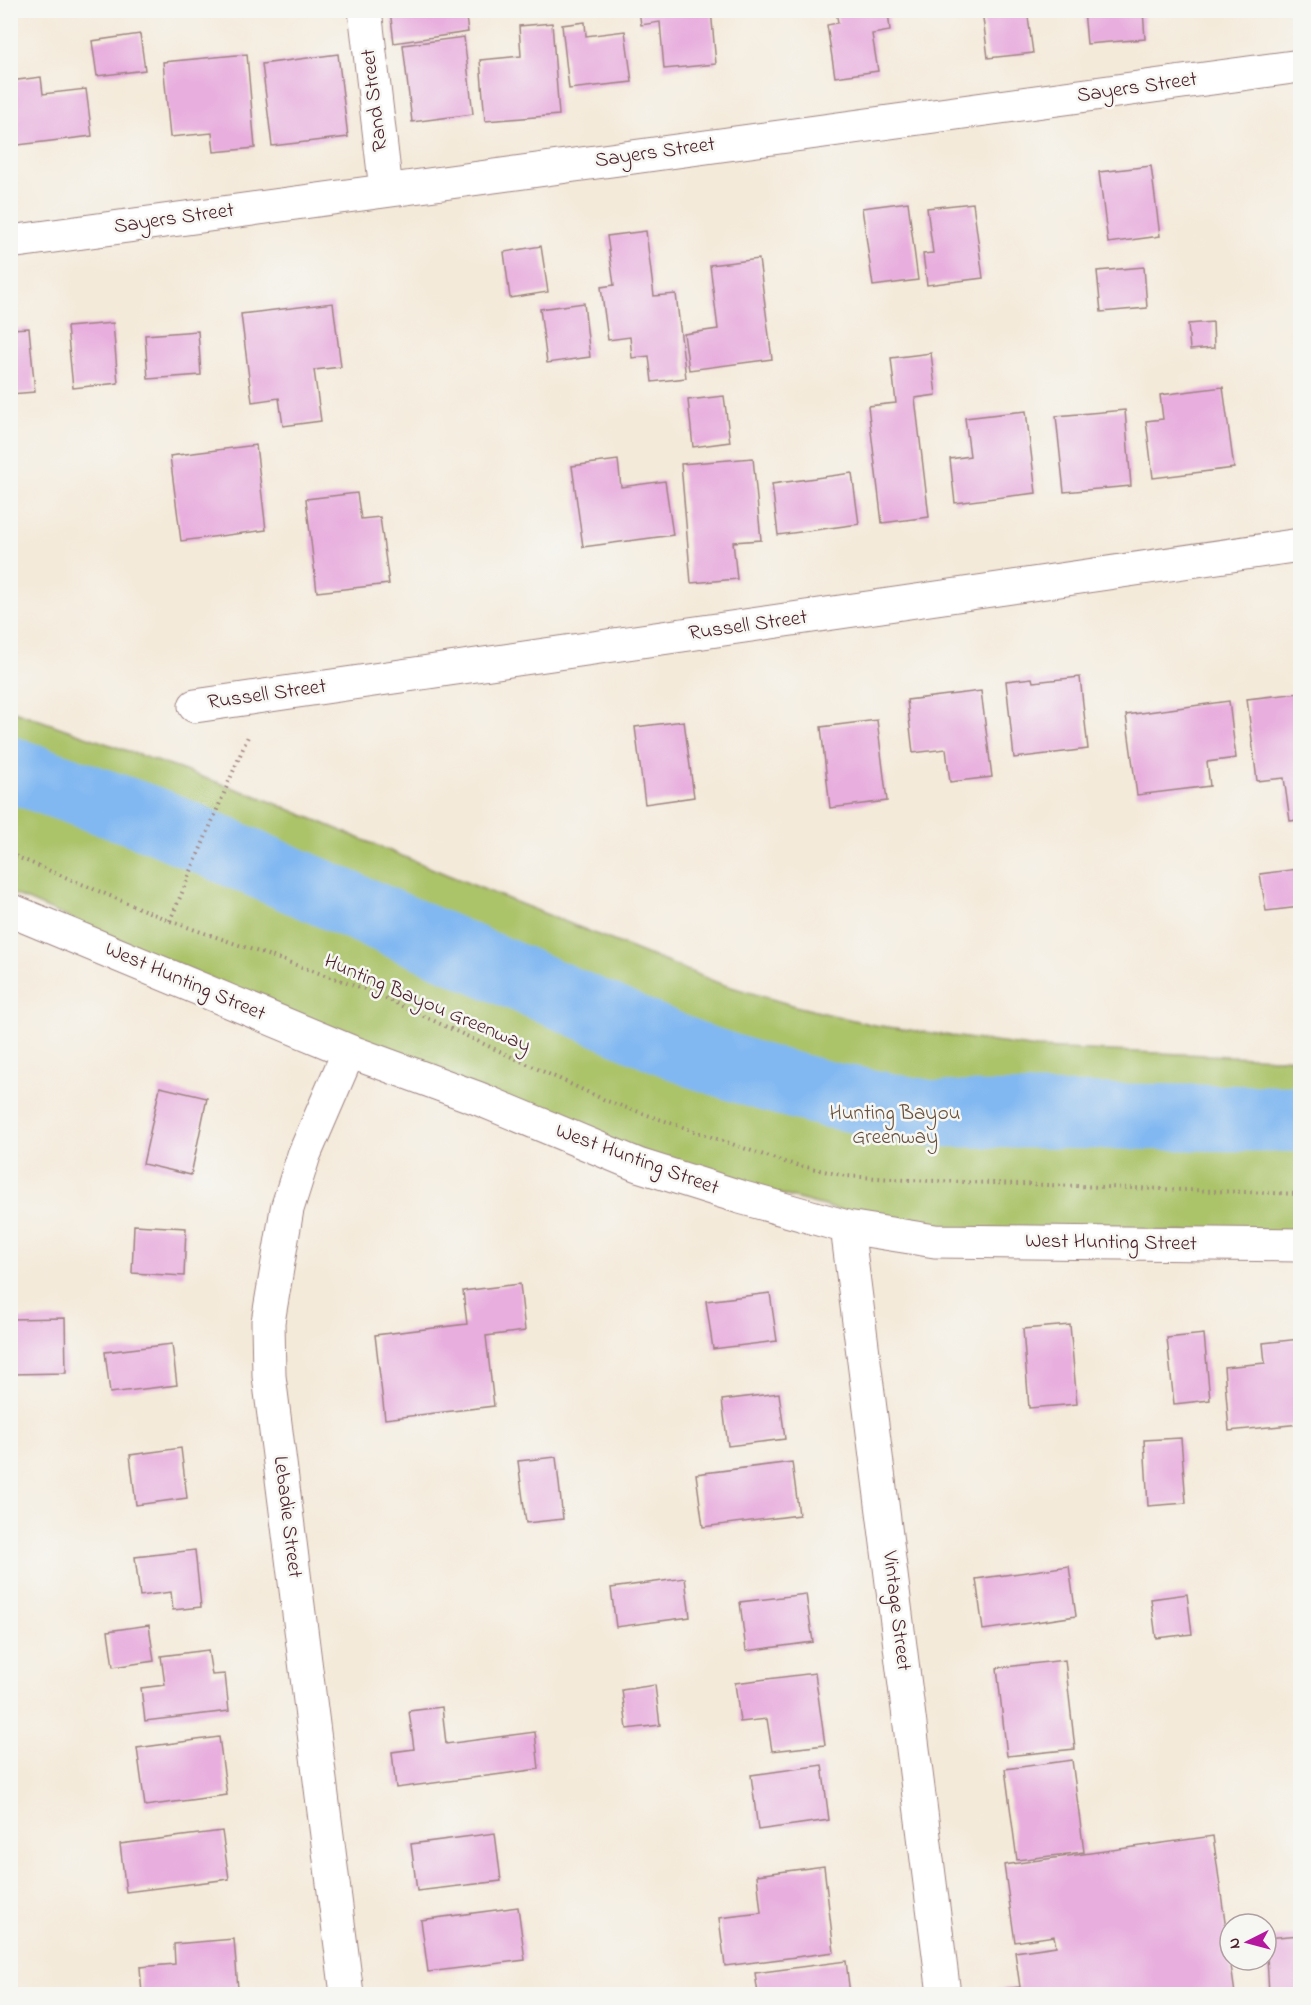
<svg xmlns="http://www.w3.org/2000/svg" width="1311" height="2005" font-family="'Indie Flower',sans-serif">
<style>
.green{fill:#abc369;stroke:#7a714a;stroke-width:1.5}
.lines{fill:none;stroke-linecap:round;stroke-linejoin:round}
.river{stroke:#81b8f1;stroke-width:66}
.building{fill:#e8aede}
.minor-casing{stroke:#9f8482;stroke-width:35}
.path{stroke:#9f8482;stroke-width:4;stroke-dasharray:1.5 4.5;stroke-linecap:butt}
.minor{stroke:#fff;stroke-width:33}
.labels{text-anchor:middle;dominant-baseline:central;stroke-width:5;stroke-linejoin:round;paint-order:stroke}
.street-label{font-size:21px;fill:#4a1f2b;stroke:#f6f6f2}
.park-label{font-size:21px;fill:#67503e;stroke:#f6f6f2}
</style>
<rect width="100%" height="100%" fill="#f6f6f2"/>
<filter id="ink" filterUnits="userSpaceOnUse"><feTurbulence type="fractalNoise" baseFrequency=".0167" numOctaves="2"/><feDisplacementMap in="SourceGraphic" scale="12" xChannelSelector="R" yChannelSelector="G"/><feConvolveMatrix kernelMatrix="1 2 1 2 8 2 1 2 1" color-interpolation-filters="sRGB"/></filter>
<filter id="wash" filterUnits="userSpaceOnUse"><feTurbulence type="fractalNoise" baseFrequency=".008" numOctaves="4" result="noise"/><feDisplacementMap in="SourceGraphic" scale="24" xChannelSelector="R" yChannelSelector="G"/><feGaussianBlur stdDeviation="1.35" result="paint"/><feColorMatrix in="noise" values="0 0 0 0 0 0 0 0 0 0 0 0 0 0 0 0 0 1.4 0 .05"/><feComposite in="paint" operator="in"/></filter>
<g filter="url(#wash)">
<rect width="100%" height="100%" fill="#f4eada"/>
<path class="green" d="M11 710 262 798 448 875 721 984 795 1006 874 1025 1037 1048 1300 1059V1234L952 1229 884 1222 693 1171 369 1047 11 893Z"/>
<g class="lines">
<path class="river" d="M10 769 157 821 698 1056 761 1077 829 1095 934 1114 1300 1119"/>
</g>
<g id="blocks">
<path class="building" d="M390 10H465L468 32 394 43Z
M639 10H711L716 64 664 69 660 22 641 25Z
M836 10H888L890 31 872 34 878 71 835 77 827 25 838 23Z
M982 10H1027L1033 53 988 58Z
M1084 10H1143L1145 39 1087 44Z
M585 22 586 36 625 31 632 82 569 89 562 25Z
M552 23 559 115 485 121 480 60 521 56 519 26Z
M140 34 145 70 97 76 92 41Z
M464 37 473 114 412 122 403 45Z
M247 54 255 148 214 152 212 133 170 137 163 62Z
M338 54 348 137 272 146 262 64Z
M41 77 43 94 86 89 92 136 10 146V81Z
M1151 166 1160 236 1108 243 1099 172Z
M908 202 918 280 873 286 862 208Z
M973 203 983 278 927 285 923 254 933 253 927 208Z
M646 231 654 296 676 294 686 378 652 382 649 356 632 358 630 337 608 340 601 287 614 285 607 236Z
M541 246 548 292 510 298 504 252Z
M759 259 772 359 689 370 684 334 718 329 710 265Z
M1144 267 1147 308 1101 312 1097 271Z
M333 303 341 367 314 370 321 421 283 426 279 398 252 402 241 314Z
M584 303 590 357 547 363 540 309Z
M1213 322 1214 348 1190 350 1188 324Z
M113 323 118 383 73 388 67 327Z
M29 328 35 392 10 394V329Z
M198 331 201 375 148 379 145 335Z
M931 353 936 395 915 398 929 517 882 523 868 406 896 403 891 358Z
M1223 387 1234 468 1153 478 1146 421 1163 419 1160 395Z
M724 396 730 442 693 447 688 400Z
M1125 410 1131 486 1064 492 1056 416Z
M1026 411 1036 493 955 503 950 459 970 456 965 418Z
M256 445 266 530 181 541 170 456Z
M753 458 761 540 733 542 737 579 691 583 681 464Z
M618 460 621 487 665 481 673 535 583 547 572 466Z
M852 473 859 524 778 535 772 484Z
M357 493 361 519 380 517 389 584 317 592 306 499Z
M1080 677 1088 749 1014 758 1006 681 1032 678 1033 682Z
M981 691 992 777 950 782 946 749 913 753 907 700Z
M1300 693V820L1290 821 1284 778 1257 781 1247 699Z
M1229 701 1236 758 1207 762 1210 786 1137 795 1126 715Z
M877 720 887 801 830 808 821 727Z
M684 721 694 797 645 804 635 727Z
M1298 869 1300 907 1266 911 1260 874Z
M160 1087 207 1098 191 1175 143 1164Z
M134 1225 186 1228 184 1276 132 1273Z
M520 1284 525 1331 486 1336 494 1406 385 1419 375 1335 467 1324 463 1291Z
M770 1293 777 1341 713 1349 706 1301Z
M65 1318 66 1373 11 1374 10 1319Z
M1070 1325 1077 1404 1029 1408 1023 1329Z
M1204 1334 1210 1400 1174 1404 1167 1338Z
M1300 1339V1424L1229 1431 1224 1367 1265 1363 1263 1343Z
M172 1344 177 1385 110 1393 105 1352Z
M779 1393 785 1439 728 1446 722 1400Z
M1181 1438 1186 1503 1148 1506 1144 1440Z
M181 1448 187 1498 136 1505 130 1455Z
M556 1457 563 1519 526 1523 518 1461Z
M792 1462 799 1515 703 1527 696 1474Z
M195 1550 201 1607 173 1610 171 1592 140 1596 135 1557Z
M1069 1566 1076 1616 983 1630 976 1579Z
M685 1578 690 1617 616 1627 611 1588Z
M806 1594 813 1642 746 1651 740 1602Z
M1187 1594 1192 1634 1156 1638 1151 1599Z
M149 1625 154 1661 113 1667 108 1631Z
M208 1650 212 1675 225 1674 229 1711 145 1721 141 1688 165 1685 161 1656Z
M1065 1660 1075 1749 1007 1756 997 1668Z
M815 1673 825 1745 772 1751 767 1719 740 1722 735 1683Z
M655 1685 660 1725 627 1729 622 1690Z
M442 1707 446 1744 535 1732 539 1769 396 1788 392 1752 414 1749 409 1711Z
M219 1737 227 1795 145 1806 137 1748Z
M1072 1760 1084 1852 1017 1860 1005 1769Z
M822 1765 829 1820 758 1830 751 1775Z
M222 1831 229 1879 126 1892 120 1844Z
M495 1833 501 1881 417 1891 411 1844Z
M1213 1836 1235 1994H987V1991L1020 1987 1015 1952 1056 1946 1054 1936 1015 1942 1004 1865Z
M824 1866 834 1952 725 1966 719 1918 761 1913 757 1875Z
M518 1907 525 1960 428 1972 421 1920Z
M1300 1935V1993L1269 1994 1266 1938Z
M234 1939 238 1989 171 1994H142L140 1967 175 1964 174 1944Z
M846 1961 850 1994H758L755 1973Z"/>
</g>
</g>
<g filter="url(#ink)">
<use href="#blocks" fill-opacity="0" stroke="#9f8482" stroke-width="1.5"/>
<g class="lines">
<g class="minor-casing">
<path id="minor" d="M365 10 386 190
M10 242 1300 66
M195 706 1300 545
M10 910 349 1051 477 1098 638 1165 740 1197 847 1227 935 1241 1300 1245
M847 1227 944 1994
M347 1994 269 1376 268 1322 287 1209 304 1155 349 1051"/>
</g>
<path class="path" d="M10 854 170 921 365 989 607 1101 784 1162 846 1176 908 1180 1300 1194
M170 921 249 734"/>
<use href="#minor" class="minor"/>
</g>
</g>
<g class="labels">
<g class="street-label">
<text transform="translate(1137 88) rotate(-8)">Sayers Street</text>
<text transform="translate(375 100) rotate(-97)">Rand Street</text>
<text transform="translate(655 153) rotate(-8)">Sayers Street</text>
<text transform="translate(174 219) rotate(-8)">Sayers Street</text>
<text transform="translate(748 626) rotate(-8)">Russell Street</text>
<text transform="translate(267 695) rotate(-8)">Russell Street</text>
<text transform="translate(185 982) rotate(23)">West Hunting Street</text>
<text transform="translate(427 1004) rotate(23)">Hunting Bayou Greenway</text>
<text transform="translate(637 1160) rotate(20)">West Hunting Street</text>
<text transform="translate(1111 1243) rotate(1)">West Hunting Street</text>
<text transform="translate(287 1517) rotate(83)">Lebadie Street</text>
<text transform="translate(896 1611) rotate(83)">Vintage Street</text>
</g>
<g class="park-label">
<text x="895" y="1114">Hunting Bayou<tspan x="895" dy="24">Greenway</tspan></text>
</g>
</g>
<rect width="1311" height="2005" fill="none" stroke="#f6f6f2" stroke-width="36"/>
<g transform="translate(1248 1942) rotate(264)"><circle r="28" fill="#f6f6f2" stroke="#b1a0a2" stroke-width="1.5"/>
<path d="M0-4.5L10 22L0 15L-10 22Z" fill="#b5179e"/>
<text y="-9" font-size="16" font-weight="bold" text-anchor="middle" fill="#4a1f2b">N</text>
</g>
</svg>
